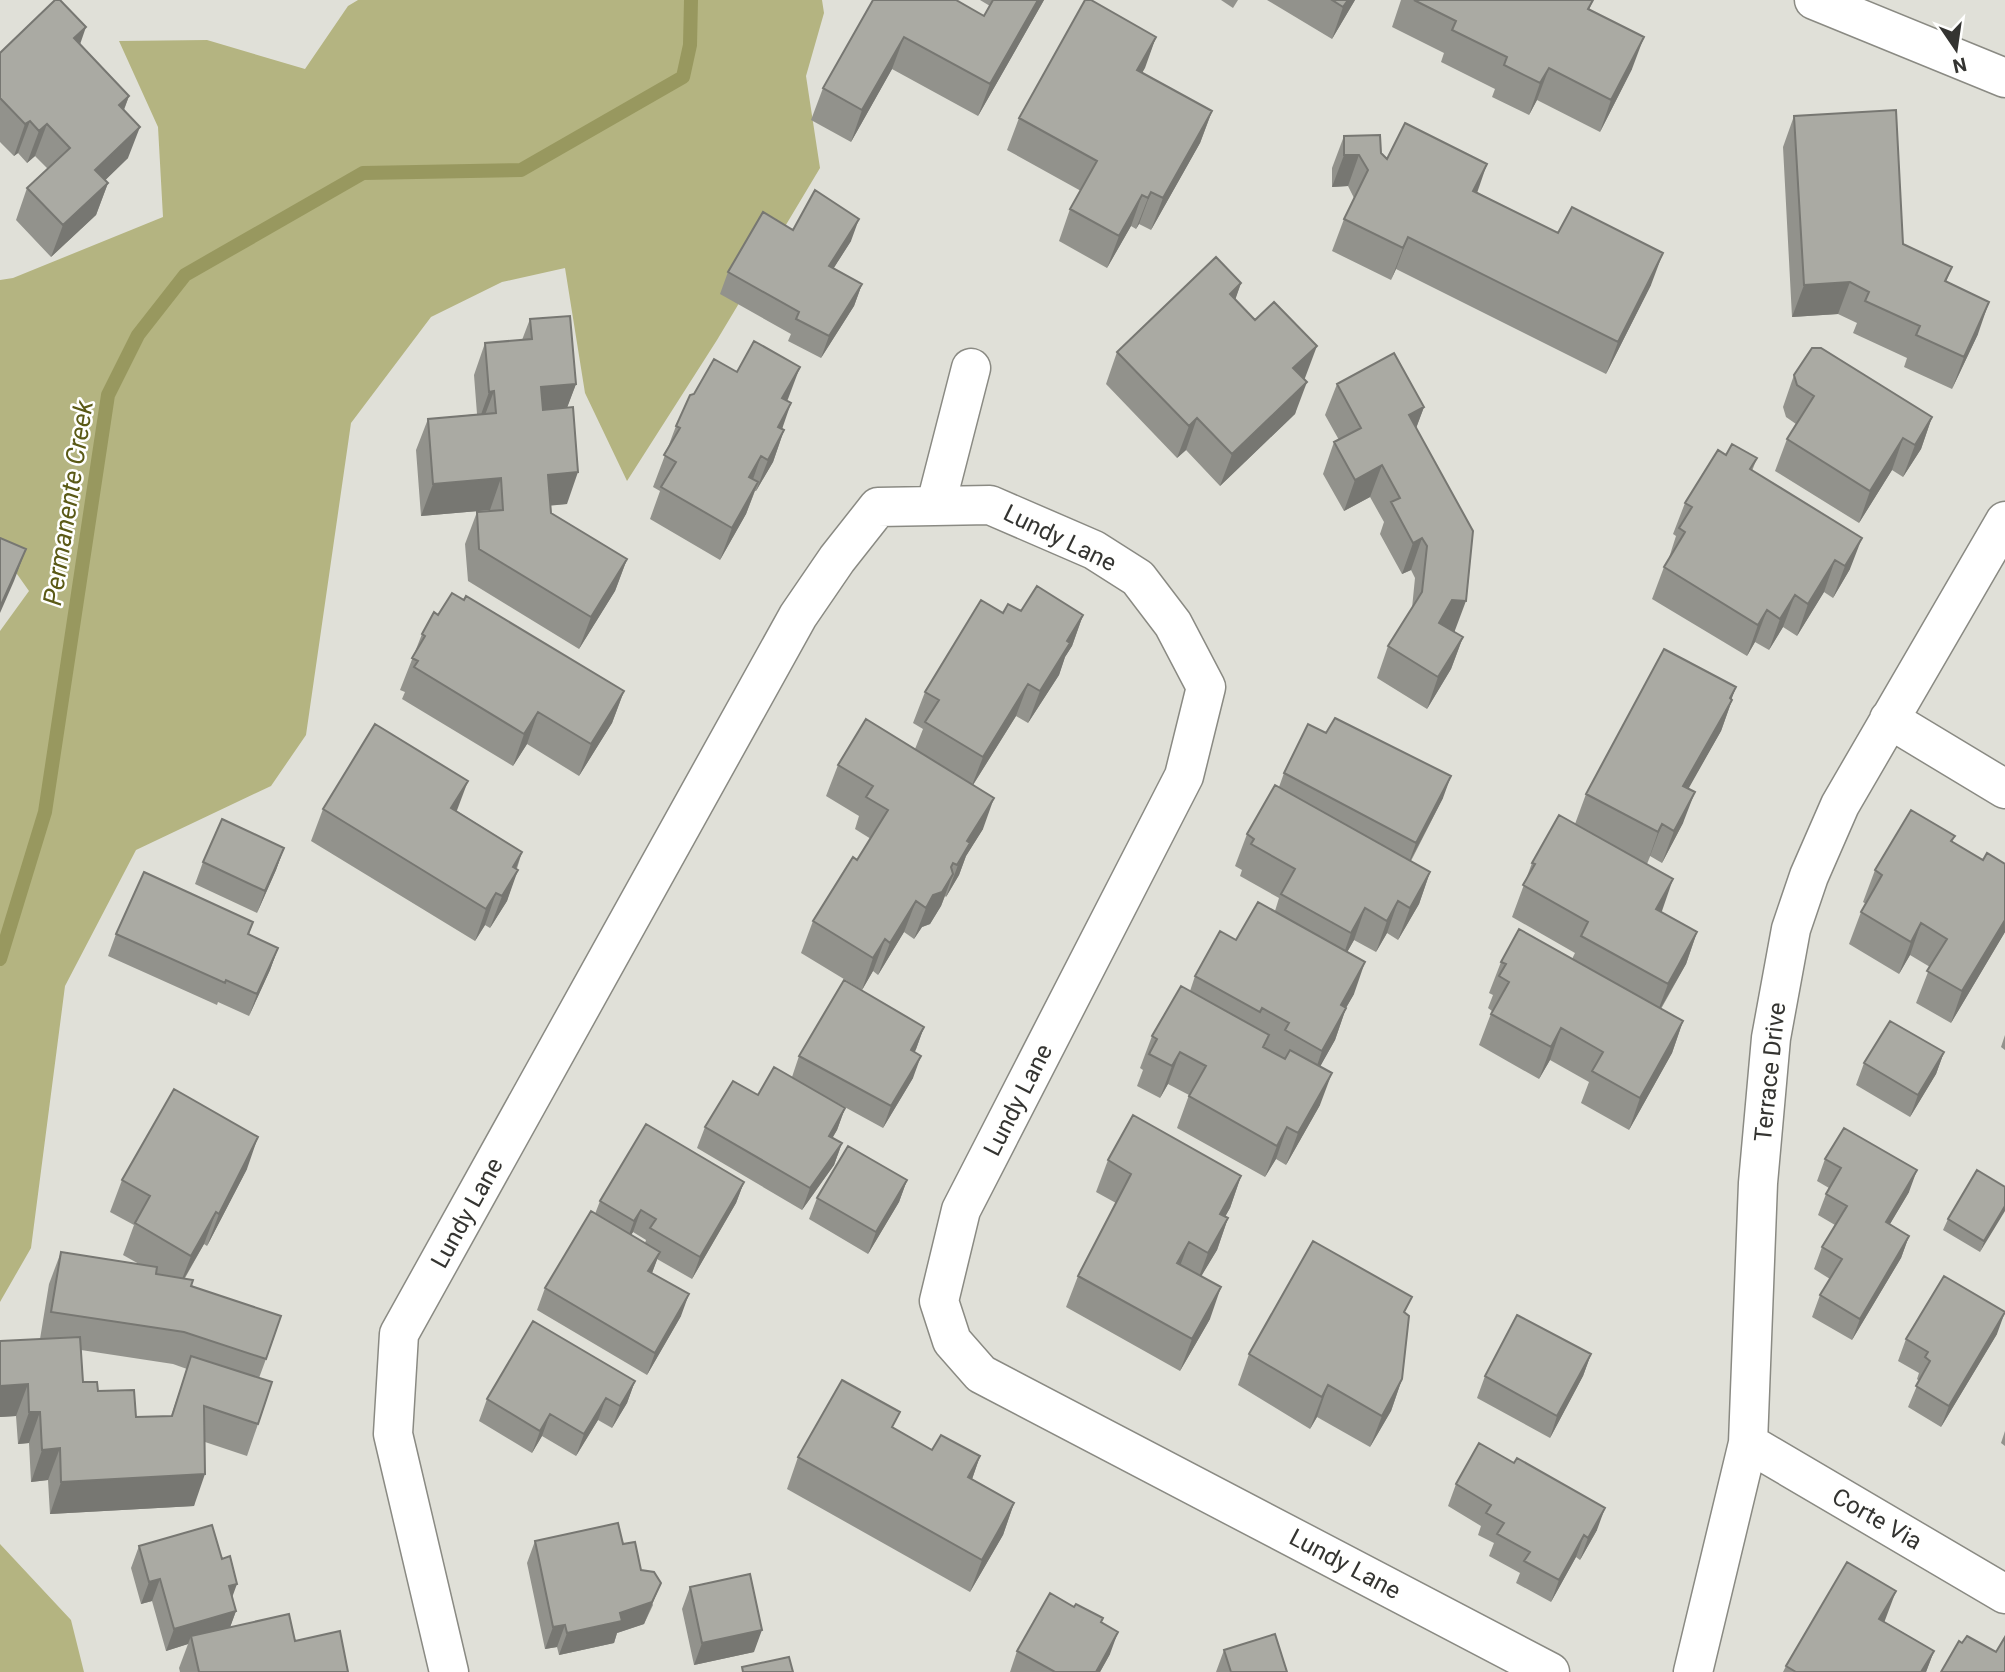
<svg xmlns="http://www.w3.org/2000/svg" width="2005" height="1672" font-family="Roboto,sans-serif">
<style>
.green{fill:#b4b481}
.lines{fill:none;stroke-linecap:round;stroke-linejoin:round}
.stream{stroke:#98985f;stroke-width:14}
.minor-casing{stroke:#8a8a83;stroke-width:41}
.minor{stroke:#fff;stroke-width:38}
.wall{fill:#92928c;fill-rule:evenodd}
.shaded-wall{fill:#777772}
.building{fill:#aaaaa3;stroke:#777772;stroke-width:2}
.labels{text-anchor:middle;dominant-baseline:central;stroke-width:5;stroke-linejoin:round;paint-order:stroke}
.street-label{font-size:24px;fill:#343431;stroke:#fffffe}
.water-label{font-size:26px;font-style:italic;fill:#5a5916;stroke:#fffffe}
</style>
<rect width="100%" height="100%" fill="#e0e0d8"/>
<path class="green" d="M358 0H822L824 13 806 76 820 168 717 340 627 481 585 393 565 268 502 282 431 317 351 423 306 735 271 786 136 850 65 986 31 1248 0 1302V631L29 591 0 550V280L13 278 163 217 158 127 119 41 207 40 305 69 348 6Z
M0 1544 71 1620 84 1672H0Z"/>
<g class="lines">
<path class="stream" d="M0 959 45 812 108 395 138 335 185 275 363 173 521 170 683 77 690 45 691 0"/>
<g class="minor-casing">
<path id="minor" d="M1814 0 2005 78
M936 504 971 368
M1889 719 2005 789
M1748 1443 2005 1594
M449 1672 393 1434 399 1334 798 616 837 559 878 507 990 505 1094 550 1138 578 1173 624 1206 687 1184 776 961 1210 939 1301 952 1341 981 1374 1550 1672
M1693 1672 1748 1443 1758 1183 1771 1038 1791 929 1809 876 1840 805 2005 521"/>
</g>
<use href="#minor" class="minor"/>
</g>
<path class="wall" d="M873 0 984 16 990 6 980 0H1044L978 116 892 69 851 142 811 120 823 88Z
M1221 0H1238L1233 8Z
M1267 0H1355L1332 39Z
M1401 0H1593L1589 10 1632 69 1600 132 1537 100 1529 115 1492 97 1495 89 1441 62 1444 53 1392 27Z
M1156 37 1142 73 1212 111 1200 143 1151 230 1139 224 1136 229 1131 226 1107 268 1059 241 1070 209 1081 191 1007 150 1019 118Z
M80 44 129 96 124 110 128 158 105 180 108 183 96 215 51 257 16 220 27 188 48 169 35 156 27 163 18 153 14 156 0 142V53Z
M1794 116 1903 244 1952 267 1946 282 1978 334 1952 389 1904 367 1907 358 1853 333 1857 323 1838 314 1792 317 1783 147Z
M1344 136 1381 153 1387 159 1477 192 1651 285 1606 374 1396 269 1391 280 1332 251 1344 219 1354 198 1348 186 1332 187V168Z
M793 230 851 241 833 269 862 284 854 306 821 358 788 341 791 334 720 294 728 272Z
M1241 283 1235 299 1305 378 1304 379 1295 414 1220 486 1186 450 1177 458 1106 384 1117 352Z
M530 319 576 384 567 407V504L550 505 551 513 627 559 615 591 579 649 468 581 465 544 477 512 490 511V510L421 516 416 450 428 419 477 414 474 375 485 343 522 340Z
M1794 375 1932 417 1921 449 1903 477 1892 470 1859 523 1775 471 1787 439 1796 424 1786 417 1783 407Z
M1337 384 1424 407 1416 428 1455 632 1463 637 1451 669 1427 709 1377 678 1388 646 1412 608 1415 578 1411 570 1402 574 1380 534 1384 522 1370 497 1344 511 1323 474 1334 442 1339 440 1325 415Z
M787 401 782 429 784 430 773 462 756 491H755L746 514 720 560 650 519 660 491 653 487 676 426Z
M1726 455 1757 458 1752 471 1850 569 1833 598 1824 592 1797 636 1783 627 1769 650 1755 642 1747 656 1652 599 1664 567 1668 561 1676 536 1673 534 1685 503Z
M464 600 624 691 612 723 579 776 527 744 513 766 402 699 405 692 400 690 422 634 438 615Z
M1021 611 1083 615 1072 646 1065 657 1059 675 1028 723 1016 716 973 785 983 829 966 856 959 875 946 897 945 896 941 906 930 924 922 927 914 939 904 932 878 975 873 971 862 990 801 953 813 921 857 860 871 839 855 829 859 816 826 796 838 765 915 749 923 729 913 723 925 692 1003 613Z
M1736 687 1731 699 1732 700 1721 731 1688 788 1683 823 1662 863 1650 856 1647 864 1661 912 1697 932 1686 964 1661 1009 1683 1021 1672 1053 1629 1130 1581 1103 1589 1082 1550 1060 1539 1079 1479 1045 1492 1011 1488 1008 1493 995 1489 993 1501 962 1572 959 1575 953 1512 917 1532 863 1575 824 1586 794Z
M1284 773 1443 798 1411 861 1430 872 1419 904 1398 940 1387 933 1376 952 1354 940 1347 952 1354 994 1346 1008 1335 1040 1320 1066V1105L1286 1165 1276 1159 1265 1177 1177 1128 1189 1095 1168 1084 1160 1098 1137 1086 1143 1070 1140 1068 1152 1036 1190 991 1195 976 1236 940 1275 911 1279 898 1240 876 1242 870 1235 866 1247 834 1279 787Z
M323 809 457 811 522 852 507 901 490 928 485 925 475 941 311 841Z
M1955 836 1952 842 1983 860 2005 932 1951 1023 1916 1003 1930 967 1910 955 1899 974 1849 944 1861 912 1866 904 1863 902 1875 870Z
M284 848 276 870 257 913 195 884 203 862Z
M253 922 249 934 278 948 270 970 249 1016 218 1002 217 1005 108 956 116 934Z
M924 1027 915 1052 913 1078 883 1128 830 1099 845 1108 837 1130 832 1138 842 1143 834 1165 802 1210 697 1148 705 1127 792 1077 799 1056Z
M2005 1035V1050L2001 1047Z
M1944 1052 1936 1074 1910 1117 1856 1085 1864 1063Z
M1825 1159 1909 1192 1890 1224 1909 1236 1901 1258 1852 1340 1812 1317 1820 1295 1830 1279 1814 1269 1822 1247 1835 1225 1818 1215 1826 1194 1829 1188 1817 1181Z
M1108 1160 1241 1176 1230 1208 1225 1216 1228 1218 1217 1250 1201 1276 1210 1319 1180 1371 1066 1307 1078 1276 1116 1203 1096 1192Z
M247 1169 207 1246 204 1244 185 1278 266 1359 259 1378 258 1424 247 1456 205 1442 194 1506 50 1514 48 1480 31 1482 29 1443 18 1444 16 1416 0 1417V1341L40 1339 49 1284 61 1252 139 1264 123 1255 134 1225 110 1212 122 1180ZM81 1350 173 1364 187 1369 171 1416 136 1417 83 1382Z
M907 1180 899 1202 868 1254 809 1219 817 1198Z
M744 1182 736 1203 692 1279 657 1259 652 1273 681 1316 647 1375 537 1310 545 1288 595 1214 600 1201ZM633 1232 646 1240 645 1243 631 1235Z
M2005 1187 1980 1252 1943 1230 1948 1219Z
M1406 1314 1402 1379 1391 1411 1370 1447 1317 1417 1310 1429 1238 1385 1249 1354Z
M1997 1334 1941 1427 1908 1407 1919 1381 1917 1379 1919 1373 1898 1361 1906 1339Z
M1591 1354 1583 1376 1550 1438 1477 1398 1485 1376Z
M635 1381 627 1403 612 1428 598 1420 576 1456 542 1436 532 1453 479 1421 487 1399Z
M894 1428 932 1450 980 1456 972 1479 1014 1503 1003 1535 970 1592 787 1489 798 1457Z
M2005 1431V1446L2001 1443Z
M1456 1484 1597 1530 1580 1560 1576 1557 1551 1602 1516 1583 1520 1573 1489 1556 1494 1543 1478 1535 1481 1526 1448 1506Z
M535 1541 623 1544 641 1570 653 1605 644 1624 617 1633 614 1643 559 1655 557 1647 545 1649 527 1563Z
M139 1546 232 1597 236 1611 230 1627 295 1641 348 1672H180L179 1668 188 1644 166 1651 152 1601 141 1604 131 1568Z
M690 1587 754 1652 694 1665 682 1609Z
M1101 1622 1110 1654 1100 1672H1010L1017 1651Z
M1885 1622 1934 1651 1926 1672H1783L1786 1666Z
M1224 1650 1231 1672H1216Z"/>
<path class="shaded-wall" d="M1038 0H1044L978 116 990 84Z
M1348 0H1355L1332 39 1343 7Z
M86 27 75 59 74 38Z
M904 37 892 69 851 142 862 110Z
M1156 37 1145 68 1125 102 1137 70Z
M1644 37 1632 69 1600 132 1611 100Z
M1549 68 1537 100 1529 115 1540 83Z
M129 96 117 127 119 105Z
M1212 111 1200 143 1151 230 1163 198Z
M30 121 18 153 14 156 25 124Z
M47 124 35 156 27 163 39 131Z
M140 127 128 158 83 202 95 170Z
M1344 155H1359L1348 186 1332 187Z
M1487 164 1476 196 1473 191Z
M108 183 96 215 51 257 63 225Z
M1151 192 1139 224 1136 229 1148 198Z
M1142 195 1131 226 1107 268 1119 236Z
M859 219 851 241 821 288 829 266Z
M1408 237 1396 269 1391 280 1403 248Z
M1663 253 1651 285 1606 374 1618 342Z
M1850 282 1838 314 1792 317 1804 285Z
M1241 283 1230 315V294Z
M862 284 854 306 821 358 829 336Z
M1989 302 1978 334 1952 389 1964 357Z
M1317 346 1305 378 1282 400 1293 368Z
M800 367 788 399 771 430 782 398Z
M1307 382 1295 414 1220 486 1232 454Z
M576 384 564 416 530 419 541 387Z
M494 391 482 423H478L489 392Z
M791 403 780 435 778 427Z
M1424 407 1412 439 1409 415Z
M1932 417 1921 449 1903 477 1915 445Z
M1197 418 1186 450 1177 458 1189 426Z
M784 430 773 462 756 491 768 460Z
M1903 438 1892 470 1859 523 1870 491Z
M761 456 750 488 749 477Z
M1382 465 1370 497 1344 511 1355 480Z
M578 472 567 504 537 507 548 475Z
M501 478 490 510 421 516 433 484Z
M758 482 746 514 720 560 732 528Z
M1422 538 1411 570 1402 574 1413 543Z
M1862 538 1850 569 1833 598 1845 566Z
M26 549 14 581 0 613V607Z
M627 559 615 591 579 649 591 617Z
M1835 560 1824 592 1797 636 1808 604Z
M1795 595 1783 627 1769 650 1780 619Z
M1452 600 1466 601 1454 633 1439 623Z
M1767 610 1755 642 1747 656 1758 625Z
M1083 615 1072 646 1065 657 1059 675 1028 723 1040 691 1067 641Z
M1463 637 1451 669 1427 709 1438 677Z
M1028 684 1016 716 971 788 983 757Z
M1736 687 1729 706 1732 700 1721 731 1672 818 1683 786Z
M624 691 612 723 579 776 591 744Z
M538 712 527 744 513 766 524 734Z
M1451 776 1443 798 1408 865 1416 843Z
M468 781 456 813 451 808Z
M1695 792 1683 823 1662 863 1674 831Z
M994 798 983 829 966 856 959 875 946 897 967 841Z
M1662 824 1647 864 1658 832Z
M284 848 276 870 257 913 265 891Z
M522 852 512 879 518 870 507 901 490 928 513 867Z
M953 863 945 888 953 874 941 906 930 924 922 927 914 939 926 908Z
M1430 872 1419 904 1398 940 1410 908Z
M1673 879 1662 911 1645 941 1656 909Z
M496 893 485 925 475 941 486 909Z
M916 901 904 932 878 975 890 943Z
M1398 901 1387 933 1376 952 1387 921Z
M1365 908 1354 940 1340 965 1351 933Z
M2005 920V932L1951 1023 1962 991Z
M1921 923 1910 955 1899 974 1911 942Z
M1697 932 1686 964 1656 1016 1668 984Z
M885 939 873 971 862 990 873 958Z
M278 948 270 970 249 1016 257 994Z
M1365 962 1354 994 1329 1037 1341 1005Z
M1346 1008 1335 1040 1311 1083 1322 1051Z
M1683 1021 1672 1053 1629 1130 1640 1098Z
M924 1027 916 1049 903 1072 911 1050Z
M1561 1028 1550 1060 1539 1079 1551 1047Z
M1180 1052 1168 1084 1160 1098 1172 1066Z
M1944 1052 1936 1074 1910 1117 1918 1095Z
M921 1056 913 1078 883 1128 891 1106Z
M1332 1073 1320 1105 1286 1165 1298 1133Z
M845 1108 837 1130 821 1158 829 1136Z
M1287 1127 1276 1159 1265 1177 1277 1146Z
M258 1137 247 1169 207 1246 219 1214Z
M842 1143 834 1165 802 1210 810 1188Z
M1917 1170 1909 1192 1878 1244 1886 1222Z
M1241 1176 1230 1208 1209 1246 1220 1214Z
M907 1180 899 1202 868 1254 876 1232Z
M744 1182 736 1203 692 1279 700 1257Z
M2005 1206V1211L1980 1252 1984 1241Z
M641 1210 633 1232 626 1243 634 1221Z
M216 1212 204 1244 179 1287 191 1256Z
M1228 1218 1217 1250 1196 1285 1208 1253Z
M1909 1236 1901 1258 1852 1340 1860 1319Z
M1189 1242 1177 1274V1263Z
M660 1252 652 1273 648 1271Z
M1221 1287 1210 1319 1180 1371 1192 1339Z
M689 1294 681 1316 647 1375 655 1353Z
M2005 1312 1997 1334 1941 1427 1949 1406Z
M1591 1354 1583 1376 1550 1438 1557 1416Z
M1402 1379 1391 1411 1370 1447 1382 1416Z
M635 1381 627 1403 612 1428 620 1406Z
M28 1384 16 1416 0 1417V1386Z
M1328 1385 1317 1417 1310 1429 1322 1397Z
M606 1398 598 1420 576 1456 584 1434Z
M29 1412H40L29 1443 18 1444Z
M550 1414 542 1436 532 1453 540 1431Z
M60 1448 48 1480 31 1482 42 1450Z
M980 1456 969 1488 968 1477Z
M205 1474 194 1506 50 1514 61 1482Z
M1014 1503 1003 1535 970 1592 982 1560Z
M1605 1508 1597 1530 1580 1560 1588 1538Z
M1584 1535 1576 1557 1551 1602 1559 1580Z
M160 1579 152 1601 141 1604 149 1582Z
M661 1583 644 1624 617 1633 614 1643 559 1655 567 1633 620 1613Z
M237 1584 229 1606V1586Z
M1896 1591 1884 1623 1879 1619Z
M236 1611 228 1633 191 1636 188 1644 166 1651 174 1629Z
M565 1625 557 1647 545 1649 553 1627Z
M762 1630 754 1652 694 1665 702 1643Z
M1118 1632 1110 1654 1100 1672H1096Z
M1934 1651 1926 1672H1921Z"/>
<path class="building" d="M55 0H60L86 27 74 38 129 96 119 105 140 127 95 170 108 183 63 225 27 188 70 148 47 124 39 131 30 121 25 124 0 98V53Z
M873 0H956L984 16 993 0H1038L990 84 904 37 862 110 823 88Z
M1085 0H1091L1156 37 1137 70 1212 111 1163 198 1151 192 1148 198 1142 195 1119 236 1070 209 1097 161 1019 118Z
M1332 0H1348L1343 7Z
M1414 0H1593L1588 9 1644 37 1611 100 1549 68 1540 83 1504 65 1507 57 1452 30 1456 21Z
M1896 110 1903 244 1952 267 1945 281 1989 302 1964 357 1916 335 1920 326 1865 301 1869 292 1850 282 1804 285 1794 116Z
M1405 123 1487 164 1473 191 1558 233 1572 207 1663 253 1618 342 1408 237 1403 248 1344 219 1368 170 1359 155H1344V136L1380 135 1381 153 1387 159Z
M815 190 859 219 829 266 862 284 829 336 796 319 799 312 728 272 763 212 793 230Z
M1216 257 1241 283 1230 294 1255 320 1274 302 1317 346 1293 368 1307 382 1232 454 1197 418 1189 426 1117 352Z
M570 316 576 384 541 387 543 410 573 407 578 472 548 475 551 513 627 559 591 617 479 549 477 512 503 510 501 478 433 484 428 419 496 413 494 391 489 392 485 343 532 339 530 319Z
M754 341 800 367 782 398 791 403 778 427 784 430 768 460 761 456 749 477 758 482 732 528 661 487 676 462 664 455 680 428 676 426 690 395 694 394 714 359 737 372Z
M1812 348H1821L1932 417 1915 445 1903 438 1870 491 1787 439 1814 396 1797 385 1794 375Z
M1394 353 1424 407 1409 415 1473 531 1466 601 1452 600 1439 623 1463 637 1438 677 1388 646 1422 592 1427 546 1422 538 1413 543 1391 502 1400 498 1382 465 1355 480 1334 442 1361 428 1337 384Z
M1732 444 1757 458 1750 469 1862 538 1845 566 1835 560 1808 604 1795 595 1780 619 1767 610 1758 625 1664 567 1685 532 1679 528 1692 507 1685 503 1718 450 1726 455Z
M0 538 26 549 0 607Z
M1037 586 1083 615 1067 641 1070 643 1040 691 1028 684 983 757 925 722 939 700 925 692 981 600 1003 613 1008 604 1021 611Z
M452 593 464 600 466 596 624 691 591 744 538 712 524 734 414 667 418 661 412 658 425 636 422 634 434 612 438 615Z
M1664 649 1736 687 1730 698 1732 700 1683 786 1695 792 1674 831 1662 824 1658 832 1586 794Z
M1335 718 1451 776 1416 843 1284 773 1308 724 1326 733Z
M866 719 994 798 967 841 970 843 957 865 953 863 951 867 953 874 942 892 933 895 926 908 916 901 890 943 885 939 873 958 813 921 853 857 857 860 888 810 866 797 873 786 838 765Z
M375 724 468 781 451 808 522 852 513 867 518 870 502 896 496 893 486 909 323 809Z
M1275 785 1430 872 1410 908 1398 901 1387 921 1365 908 1351 933 1281 894 1295 869 1251 844 1254 839 1247 834Z
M1911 810 1955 836 1951 841 1983 860 1987 853 2005 864V920L1962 991 1927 971 1947 939 1921 923 1911 942 1861 912 1882 875 1875 870Z
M1559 815 1673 879 1656 909 1697 932 1668 984 1581 936 1588 922 1523 885 1535 864 1532 863Z
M222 819 284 848 265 891 203 862Z
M144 872 253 922 248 934 278 948 257 994 226 980 225 983 116 934Z
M1258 902 1365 962 1341 1005 1346 1008 1322 1051 1285 1030 1289 1023 1262 1008 1260 1012 1195 976 1220 931 1236 940Z
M1519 929 1683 1021 1640 1098 1592 1071 1603 1052 1561 1028 1551 1047 1491 1014 1509 982 1499 976 1506 964 1501 962Z
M844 980 924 1027 911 1050 921 1056 891 1106 799 1056Z
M1181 986 1269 1035 1263 1047 1285 1059 1290 1050 1332 1073 1298 1133 1287 1127 1277 1146 1189 1096 1206 1066 1180 1052 1172 1066 1149 1054 1157 1039 1152 1036Z
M1890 1021 1944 1052 1918 1095 1864 1063Z
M774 1067 845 1108 829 1136 842 1143 810 1188 705 1127 733 1081 758 1095Z
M174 1089 258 1137 219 1214 216 1212 191 1256 135 1223 150 1196 122 1180Z
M1133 1115 1241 1176 1220 1214 1228 1218 1208 1253 1189 1242 1177 1263 1221 1287 1192 1339 1078 1276 1131 1174 1108 1160Z
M646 1124 744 1182 700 1257 650 1228 656 1219 641 1210 634 1221 600 1201Z
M1844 1128 1917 1170 1886 1222 1909 1236 1860 1319 1820 1295 1842 1259 1822 1247 1847 1206 1826 1194 1841 1168 1825 1159Z
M848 1146 907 1180 876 1232 817 1198Z
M1977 1170 2005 1187V1206L1984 1241 1948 1219Z
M591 1211 660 1252 648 1271 689 1294 655 1353 545 1288Z
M1313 1241 1412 1297 1404 1312 1409 1316 1402 1379 1382 1416 1328 1385 1322 1397 1249 1354Z
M61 1252 157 1267 156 1274 193 1280 191 1286 281 1316 266 1359 184 1332 51 1312Z
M1944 1276 2005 1312 1949 1406 1916 1386 1930 1361 1925 1357 1928 1352 1906 1339Z
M1517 1315 1591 1354 1557 1416 1485 1376Z
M533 1321 635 1381 620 1406 606 1398 584 1434 550 1414 540 1431 487 1399Z
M80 1337 83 1382H97L98 1391 134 1390 136 1417 172 1416 191 1356 272 1382 258 1424 204 1406 205 1474 61 1482 60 1448 42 1450 40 1412H29L28 1384 0 1386V1341Z
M842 1380 900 1412 892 1427 932 1450 941 1435 980 1456 968 1477 1014 1503 982 1560 798 1457Z
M1479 1443 1514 1463 1517 1458 1605 1508 1588 1538 1584 1535 1559 1580 1524 1561 1530 1552 1497 1534 1504 1523 1486 1513 1491 1505 1456 1484Z
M618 1523 623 1544 635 1542 641 1570 654 1572 661 1583 652 1602 620 1613 622 1621 567 1633 565 1625 553 1627 535 1541Z
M212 1525 222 1559 230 1556 237 1584 229 1586 236 1611 174 1629 160 1579 149 1582 139 1546Z
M1847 1562 1896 1591 1879 1619 1934 1651 1921 1672H1796L1786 1666Z
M750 1574 762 1630 702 1643 690 1587Z
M1050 1593 1074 1607 1076 1604 1103 1618 1101 1622 1118 1632 1096 1672H1055L1017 1651Z
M289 1614 295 1641 340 1631 348 1672H199L191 1636Z
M1275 1634 1287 1672H1231L1224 1650Z
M1967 1636 1996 1652 2005 1637V1672H1941L1959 1641 1962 1643Z
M789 1657 793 1672H743L742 1667Z"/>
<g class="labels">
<g class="street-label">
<text transform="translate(1060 538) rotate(26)">Lundy Lane</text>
<text transform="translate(1770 1072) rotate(-84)">Terrace Drive</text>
<text transform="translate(1018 1100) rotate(-63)">Lundy Lane</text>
<text transform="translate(467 1213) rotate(-61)">Lundy Lane</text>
<text transform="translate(1877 1519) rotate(30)">Corte Via</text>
<text transform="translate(1345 1564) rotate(28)">Lundy Lane</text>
</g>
<g class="water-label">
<text transform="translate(68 503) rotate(-81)">Permanente Creek</text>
</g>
</g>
<g transform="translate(1956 49) rotate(167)" stroke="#fffffe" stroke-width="5" paint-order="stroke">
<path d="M0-5L12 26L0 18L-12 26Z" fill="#343431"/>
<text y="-10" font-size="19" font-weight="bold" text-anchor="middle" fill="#343431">N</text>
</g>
</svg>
